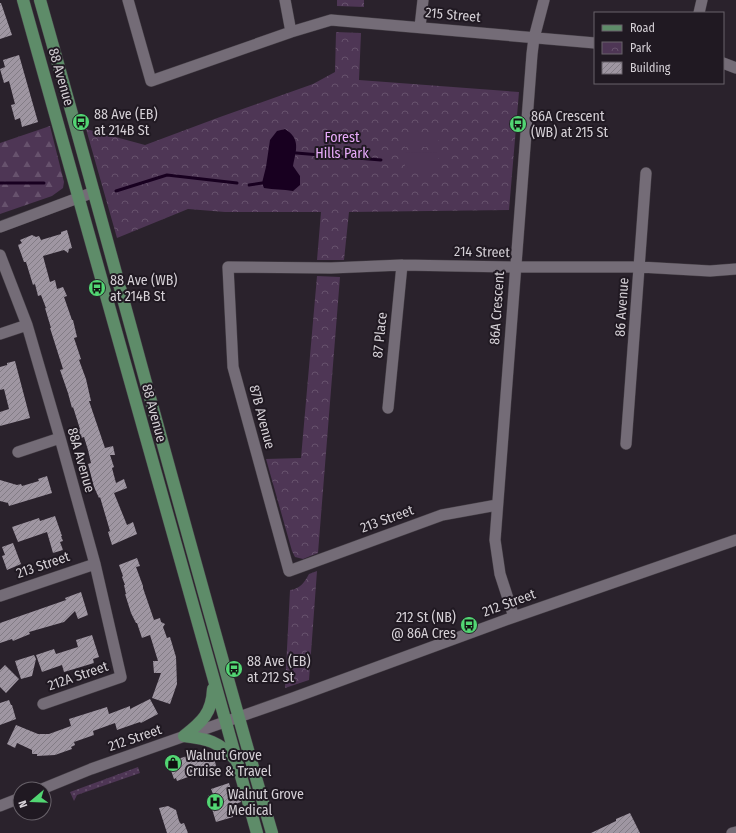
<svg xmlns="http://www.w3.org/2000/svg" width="736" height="833" font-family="'Fira Sans Condensed',sans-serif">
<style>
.grass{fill:url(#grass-dots)}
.forest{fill:url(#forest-firs)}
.park{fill:url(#park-crowns)}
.pitch{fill:#4e3655}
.water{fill:#180020}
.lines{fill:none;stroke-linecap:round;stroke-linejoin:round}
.stream{stroke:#180020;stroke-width:3}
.building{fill:url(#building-hatch)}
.minor-casing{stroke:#453f46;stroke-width:12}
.major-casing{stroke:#453f46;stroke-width:13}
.minor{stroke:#746c77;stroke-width:11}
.major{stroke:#5e8c69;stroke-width:12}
.labels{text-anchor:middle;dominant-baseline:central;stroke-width:4;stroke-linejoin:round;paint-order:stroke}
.street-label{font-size:14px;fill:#d5d0d6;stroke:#201922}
.poi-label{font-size:14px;fill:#d5d0d6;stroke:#201922;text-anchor:start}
.park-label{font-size:14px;fill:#e8abfa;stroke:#201922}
</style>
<defs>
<pattern id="grass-dots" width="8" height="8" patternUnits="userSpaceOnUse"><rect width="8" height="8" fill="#4e3655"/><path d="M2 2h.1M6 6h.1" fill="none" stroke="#67526d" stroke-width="1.8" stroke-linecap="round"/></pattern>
<pattern id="forest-firs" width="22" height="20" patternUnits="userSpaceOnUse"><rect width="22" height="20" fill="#4e3655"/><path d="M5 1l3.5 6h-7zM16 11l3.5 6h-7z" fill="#67526d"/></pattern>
<pattern id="park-crowns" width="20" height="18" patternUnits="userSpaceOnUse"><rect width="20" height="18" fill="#4e3655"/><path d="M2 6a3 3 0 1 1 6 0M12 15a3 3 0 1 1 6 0" fill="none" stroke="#67526d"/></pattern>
<pattern id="building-hatch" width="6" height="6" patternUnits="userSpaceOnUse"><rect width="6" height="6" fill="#9f96a2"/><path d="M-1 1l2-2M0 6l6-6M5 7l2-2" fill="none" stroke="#827c85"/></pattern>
</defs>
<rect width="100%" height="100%" fill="#2a222c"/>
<path class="grass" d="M138 767 140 773 77 795 74 801 70 792Z"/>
<path class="forest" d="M50 126 64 182 63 188 52 196 0 214V143Z"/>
<path class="park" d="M337 0H364V7L337 6Z
M336 32 361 33 359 80 519 92 509 210 349 212 344 260H317L321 212H225L188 209 117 238 86 129 145 145 220 117 313 84 335 72Z
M317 276 340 277 318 553 303 559 295 557 292 551 266 459 301 458Z
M317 571 309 680 285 688 290 590C300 589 304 583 309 574Z"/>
<path class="pitch" d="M405 132H438V147H405Z
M405 152 438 153V168H405Z"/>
<path class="water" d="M285 129C301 139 296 150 293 166L300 176V185L293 191C283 189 274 190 264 188L262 183 266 167 270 140 277 131Z"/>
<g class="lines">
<path class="stream" d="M296 153 381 160
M0 183H44
M249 185 262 183
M116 191 167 175 237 183"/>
</g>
<path class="building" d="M0 3H1L12 35 0 39Z
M19 55 38 122 22 127 20 118 15 120 11 105 15 104 9 81 4 83 0 69 5 67 3 60Z
M67 230 72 248 69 249 68 253 64 250 43 256 50 282 55 280 57 289 63 287 67 296 64 297 72 320H73L77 337 74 338 81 359 79 360 86 379 91 401H89L105 448 113 446 115 455H110L114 467 112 468 116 483 124 479 127 488 114 493 127 525 133 522 137 534 112 545 108 532 110 531 100 497 99 498 94 487 88 464 91 463 88 450 84 437 81 438 78 429H80L73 407 72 408 68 393 60 370 63 369 50 328H51L45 308H46L41 295 38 296 35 284 33 285 26 262H24L18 245 22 243 20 240 32 235 36 237 39 236 41 240 61 234V232Z
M15 361 30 418 0 426V412L9 409 4 389 0 390V367L7 365V363Z
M47 476 52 493 9 506 8 503 0 501V480L17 485 21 484 22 486 39 481 38 479Z
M55 516 62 536H61L63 541 60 542 63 550 53 553 47 532 18 542 12 527 39 518 40 521Z
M13 543 21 564 7 570 2 556 5 555 2 547Z
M137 558 140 566 136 567 143 586V588L154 620 160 618 161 622 165 624 163 627 167 638 170 637 176 657 177 684 170 704 152 698 161 673H154L153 661H158L150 635 142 638 137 623H136L131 613 125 594H126L124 585H125L122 577 123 576 119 565Z
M81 592 88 615 78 619 75 611 64 622 29 632 30 634 13 641 12 639 0 643V623L66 600 65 598Z
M92 635 99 657 93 659 94 663 64 672 62 665 42 672 36 655 54 649 56 654 78 647 76 640Z
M34 655 36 659 32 676 21 679 15 661Z
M5 665 19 679 6 693 0 687V670Z
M150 699 158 714 141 723 140 722 117 730 115 723 93 731 94 735 74 742 75 745 71 747 72 749 55 755 37 756V754H32V750L17 743 15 748 7 744 16 725 38 734H49L71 726 69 719 107 707 109 714 130 706V709Z
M9 700 11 705H12L16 719 0 725V703Z
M200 752 201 756 208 754 210 758 214 757 216 766 187 774 188 777 177 781 176 778 174 779 168 762Z
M229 783 233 796 238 795 241 802 238 803 232 814 233 817 216 822 208 796 213 794 211 789Z
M168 806 176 810 179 821 181 824 184 823 188 833H167L159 808Z
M630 813 640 833H591L616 821V819Z"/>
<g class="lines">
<g class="minor-casing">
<path id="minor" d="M128 0 151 81 291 32 331 20 595 43
M285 0 291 32
M699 13 702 0
M420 27 423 0
M723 63 736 68
M0 227 94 192
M0 255 27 325 60 438 95 564 121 677 43 704
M0 334 27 325
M388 408 402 265
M626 444 646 173
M18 452 60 438
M497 505 442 515 289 571 233 367 228 267 331 268 402 265 515 267H640L710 271 736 269
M0 596 95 564
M514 617 500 574 495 540 532 54 534 38 544 0
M42 789 91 769 293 698 514 617 736 540
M0 806 20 798
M732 833 736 832"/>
</g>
<g class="major-casing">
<path id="major" d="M23 0 257 833
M40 0C119 277 191 556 272 833
M184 736C202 722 212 713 213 689
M184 736C208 739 218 741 236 760"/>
</g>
<use href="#minor" class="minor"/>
<use href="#major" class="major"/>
</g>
<defs>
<g id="bus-disc" transform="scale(0.9)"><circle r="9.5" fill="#52d673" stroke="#201922"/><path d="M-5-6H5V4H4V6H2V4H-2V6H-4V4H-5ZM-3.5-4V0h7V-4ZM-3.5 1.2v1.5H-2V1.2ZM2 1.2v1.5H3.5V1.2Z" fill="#111"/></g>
<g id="shop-disc" transform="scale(0.9)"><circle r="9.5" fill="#52d673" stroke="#201922"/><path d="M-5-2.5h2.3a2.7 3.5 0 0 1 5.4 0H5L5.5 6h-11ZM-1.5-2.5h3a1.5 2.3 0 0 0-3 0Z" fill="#111"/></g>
<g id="hospital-disc" transform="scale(0.9)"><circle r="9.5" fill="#52d673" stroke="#201922"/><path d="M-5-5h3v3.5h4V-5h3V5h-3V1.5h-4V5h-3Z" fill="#111"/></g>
</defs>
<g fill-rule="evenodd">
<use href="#bus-disc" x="81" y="122"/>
<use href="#bus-disc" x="518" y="124"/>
<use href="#bus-disc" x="97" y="288"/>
<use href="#bus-disc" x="469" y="625"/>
<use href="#bus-disc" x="234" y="669"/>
<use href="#shop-disc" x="173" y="763"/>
<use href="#hospital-disc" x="215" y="802"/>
</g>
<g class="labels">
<g class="street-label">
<text transform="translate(453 15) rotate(5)">215 Street</text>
<text transform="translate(61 77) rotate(74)">88 Avenue</text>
<text transform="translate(482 252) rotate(1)">214 Street</text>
<text transform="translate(622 307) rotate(-86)">86 Avenue</text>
<text transform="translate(497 308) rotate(-86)">86A Crescent</text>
<text transform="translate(380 335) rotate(-84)">87 Place</text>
<text transform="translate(154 413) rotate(75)">88 Avenue</text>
<text transform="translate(262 417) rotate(75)">87B Avenue</text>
<text transform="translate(81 460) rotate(74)">88A Avenue</text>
<text transform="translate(387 519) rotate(-20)">213 Street</text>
<text transform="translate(43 565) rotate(-19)">213 Street</text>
<text transform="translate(509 603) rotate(-20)">212 Street</text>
<text transform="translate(78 676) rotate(-19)">212A Street</text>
<text transform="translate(135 738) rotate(-19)">212 Street</text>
</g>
<g class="poi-label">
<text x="94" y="114">88 Ave (EB)<tspan x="94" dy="16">at 214B St</tspan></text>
<text x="531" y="116">86A Crescent<tspan x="531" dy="16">(WB) at 215 St</tspan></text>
<text x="110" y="280">88 Ave (WB)<tspan x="110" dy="16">at 214B St</tspan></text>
<text x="456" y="617" text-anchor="end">212 St (NB)<tspan x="456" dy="16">@ 86A Cres</tspan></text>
<text x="247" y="661">88 Ave (EB)<tspan x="247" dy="16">at 212 St</tspan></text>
<text x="186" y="755">Walnut Grove<tspan x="186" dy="16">Cruise &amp; Travel</tspan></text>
<text x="228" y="794">Walnut Grove<tspan x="228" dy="16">Medical</tspan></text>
</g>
<g class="park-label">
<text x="342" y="137">Forest<tspan x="342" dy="16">Hills Park</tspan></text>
</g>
</g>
<rect x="594" y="12" width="130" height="72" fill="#201922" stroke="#68626a"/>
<rect x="602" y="25" width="20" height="6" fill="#5e8c69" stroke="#68626a"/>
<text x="630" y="32" font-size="12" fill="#d5d0d6">Road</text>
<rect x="602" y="42" width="20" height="12" fill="url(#park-crowns)" stroke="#68626a"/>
<text x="630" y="52" font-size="12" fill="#d5d0d6">Park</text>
<rect x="602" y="62" width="20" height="12" fill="url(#building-hatch)" stroke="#68626a"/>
<text x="630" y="72" font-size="12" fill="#d5d0d6">Building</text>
<g transform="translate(32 801) rotate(251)"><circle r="19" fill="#201922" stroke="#68626a"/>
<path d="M0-3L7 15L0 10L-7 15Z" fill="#52d673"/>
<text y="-6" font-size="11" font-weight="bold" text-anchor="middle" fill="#d5d0d6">N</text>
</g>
</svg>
